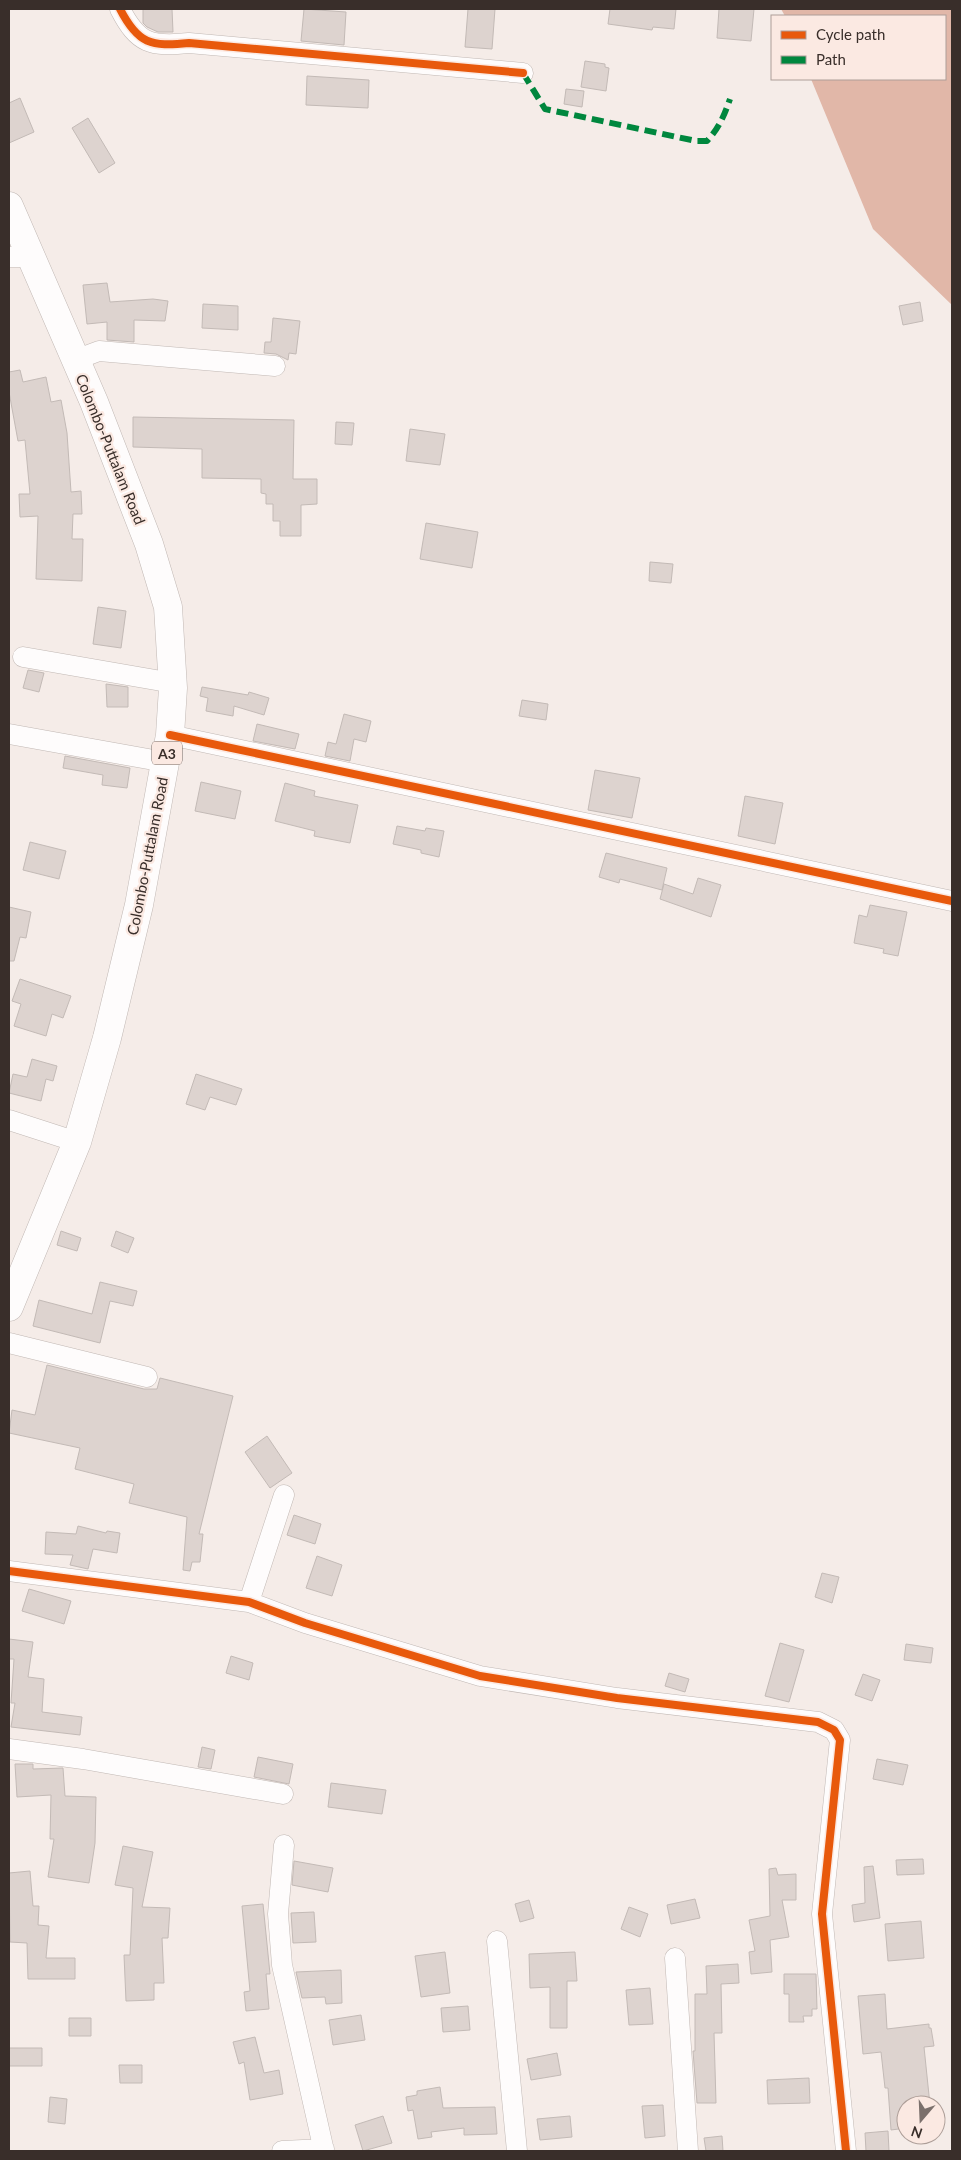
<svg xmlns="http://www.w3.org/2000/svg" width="961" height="2160" font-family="Lato,sans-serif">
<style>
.water{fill:#e1b7a8}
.building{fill:#ddd3cf;stroke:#c3bab6}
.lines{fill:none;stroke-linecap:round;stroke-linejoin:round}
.minor-casing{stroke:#c1b8b4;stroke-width:21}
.highway-casing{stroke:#c1b8b4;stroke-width:29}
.minor{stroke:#fefcfc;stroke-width:20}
.highway{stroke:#fefcfc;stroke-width:28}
.quiet{stroke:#00873e;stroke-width:6;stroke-dasharray:12 6;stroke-linecap:butt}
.cycleway-casing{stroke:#fbe9e2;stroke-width:11}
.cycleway{stroke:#e8590c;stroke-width:8}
.labels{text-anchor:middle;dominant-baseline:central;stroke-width:4.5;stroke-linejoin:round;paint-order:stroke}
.shield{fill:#fbe9e2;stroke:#736661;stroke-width:1}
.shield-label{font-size:14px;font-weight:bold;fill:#392e2a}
.street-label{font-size:15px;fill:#392e2a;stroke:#fbe9e2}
</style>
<rect width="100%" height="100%" fill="#f5ece8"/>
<path class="water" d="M781 9H952V305L873 229 811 79H945V16H785Z"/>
<path class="building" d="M143 9H172L173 32H158L147 27 143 23Z
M304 9 346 12 344 45 301 41Z
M468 9H495L492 49 465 47Z
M610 9H676L674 29 653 27 652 30 608 24Z
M719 9H754L751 41 717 38Z
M585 61 605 64V67L609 68 606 91 581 87Z
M307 76 369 80 368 108 306 105Z
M566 89 584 91 582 107 564 104Z
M20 98 34 132 9 143V103Z
M88 118 115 163 99 173 72 128Z
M107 283 110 302 153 299 168 301 165 321 134 320V342L107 340V322L87 324 83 285Z
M920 302 923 321 903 325 899 306Z
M203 304 238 306V330L202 328Z
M273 318 300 321 296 354 289 353 288 360 276 354 264 353 265 342H271Z
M20 370 23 382 46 377 51 402 61 400 67 433 71 492 81 491 82 514H73L72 539H83L82 581 36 579 38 516 20 517 19 494H30L25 440 18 441 9 392V372Z
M133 417 294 420 293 479H317V504L301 505V536H280V521H273V504H266V494L261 493V479L202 478V449L133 447Z
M336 422 354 423 352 445 335 444Z
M410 429 445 434 440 465 406 461Z
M426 523 478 532 472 568 420 559Z
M650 562 673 564 671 583 649 581Z
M98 607 126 611 121 648 93 644Z
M28 670 44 673 39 692 23 688Z
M106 684 128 687V707H107Z
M202 687 248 695 249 692 269 698 264 715 234 706 233 716 206 711 208 698 200 696Z
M522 700 548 704 546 720 519 716Z
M344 714 371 721 366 742 354 739 350 761 325 756 328 742 336 744Z
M257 724 299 734 295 749 253 741Z
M65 756 130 768 127 788 102 785 103 775 63 768Z
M595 770 640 778 632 818 588 810Z
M201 782 241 791 235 819 195 811Z
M285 783 315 791 314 796 358 805 350 843 314 836 315 831 275 821Z
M745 796 783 803 775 844 738 836Z
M397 826 425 831 426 828 444 831 439 857 421 853V850L393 844Z
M30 842 66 851 59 879 23 870Z
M606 853 667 868 662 890 620 879 619 883 599 877Z
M698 878 721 885 711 917 660 899 664 884 693 894Z
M870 905 907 912 898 956 883 953 884 949 854 943 859 915 867 917Z
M9 907 31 912 26 938 20 937 14 961H9Z
M20 979 71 996 63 1018 52 1014 46 1036 14 1026 21 1004 12 1001Z
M32 1059 57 1066 53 1081 46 1079 41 1101 9 1093 13 1074 27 1077Z
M196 1074 242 1089 236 1105 210 1097 205 1110 186 1104Z
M61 1231 81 1238 77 1251 57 1245Z
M116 1231 134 1238 128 1253 111 1246Z
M100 1282 137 1291 133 1306 110 1301 100 1343 33 1326 39 1300 92 1314Z
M47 1365 144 1389H157L160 1378 233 1396 199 1534H203L200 1562H192L190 1571 183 1570 187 1517 129 1503 134 1484 75 1469 80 1448 9 1433 12 1410 35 1415Z
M267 1436 292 1473 270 1488 245 1452Z
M294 1515 321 1524 315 1544 287 1535Z
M78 1526 106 1533 107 1531 120 1533 117 1553 93 1549 88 1569 70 1565 73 1555 45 1554 46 1532 76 1534Z
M317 1556 342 1565 332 1596 306 1588Z
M822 1573 839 1577 832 1603 815 1597Z
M29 1589 71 1601 64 1624 22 1611Z
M9 1639 33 1642 28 1677 44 1679 42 1712 82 1717 80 1735 11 1727 15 1703H11L14 1659H9Z
M780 1643 804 1650 789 1702 765 1696Z
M906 1644 933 1648 931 1663 904 1660Z
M231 1656 253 1663 249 1680 226 1673Z
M669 1673 689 1679 685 1692 665 1686Z
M863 1674 880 1680 872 1701 855 1695Z
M202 1747 215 1750 211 1769 198 1767Z
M258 1757 293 1764 289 1784 254 1777Z
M877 1759 908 1765 903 1785 873 1779Z
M15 1764H33V1769L63 1768 65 1796 96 1797 95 1843 89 1883 48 1877 54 1839H50L51 1795 17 1797Z
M331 1783 386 1790 382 1814 328 1807Z
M123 1846 153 1852 142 1907 170 1908 168 1938H162L164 1983H154V2000L126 2001 124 1955H130L133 1888 115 1885Z
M923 1859 924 1874 897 1875 896 1860Z
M294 1861 333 1868 328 1892 292 1885Z
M873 1866 880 1918 854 1922 852 1905 865 1903 864 1867Z
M776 1868 778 1875 796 1874V1900H782L789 1937 770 1940 772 1972 751 1974 749 1952 755 1951 749 1920 770 1916 769 1869Z
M30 1871 33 1906H39L38 1925 49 1926 46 1958H75V1979H28L27 1943 10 1942 9 1873Z
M695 1899 700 1918 671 1924 667 1905Z
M529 1900 534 1918 520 1922 515 1904Z
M263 1904 270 1974H266L269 2009 246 2011 244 1992 250 1991 242 1906Z
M629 1907 648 1914 640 1937 621 1929Z
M314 1912 316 1942 293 1943 291 1913Z
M921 1921 924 1958 888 1961 885 1924Z
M445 1952 450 1993 421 1997 415 1956Z
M575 1952 577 1981H567V2028H550V1987L530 1988 529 1954Z
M738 1964 739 1983 721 1984 722 2033H714L716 2103H697L693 2051H695V1994H707L706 1966Z
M341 1970 342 2003 326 2004 325 1997 302 1998 296 1972Z
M784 1974H816L817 2009H812V2016H803L804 2022H789V1994H784Z
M650 1988 653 2024 629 2025 626 1990Z
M885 1994 887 2029 929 2024V2028H931L934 2046 924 2047 930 2105H906V2128L891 2130 888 2088H885L881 2052 863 2054 858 1996Z
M468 2006 470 2030 443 2032 441 2008Z
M361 2015 365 2040 333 2045 329 2020Z
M69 2018H91V2036H69Z
M255 2037 264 2073 279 2070 283 2094 250 2100 244 2062 239 2064 233 2042Z
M9 2048H42V2066H9Z
M557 2053 561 2075 531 2080 527 2059Z
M119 2065H142V2083H120Z
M809 2078 810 2103 768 2104 767 2080Z
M440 2087 443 2108 495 2107 497 2134 464 2135V2128L431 2132 432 2137 418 2139 413 2110 408 2111 406 2097 417 2095V2091Z
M50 2097 67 2099 65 2124 48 2122Z
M663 2105 665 2136 645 2138 642 2106Z
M383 2116 392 2143 363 2151 355 2125Z
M570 2116 572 2137 540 2140 537 2119Z
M888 2131 889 2151H866L865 2133Z
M722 2136 723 2151H706L704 2138Z"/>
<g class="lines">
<g class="minor-casing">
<path id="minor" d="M120 9C138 44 151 47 189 43L523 73
M9 257H31
M75 360 99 351 275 366
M23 657 173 683
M9 734 165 762
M170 735 952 901
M9 1120 77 1142
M9 1343 147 1377
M9 1571 249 1602 305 1623 480 1676 617 1698 818 1722 834 1730 840 1740 822 1914 846 2151
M249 1602 284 1495
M9 1749 83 1759 283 1794
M284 1845 278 1914 282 1965 324 2151
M497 1941 517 2151
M675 1958 688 2151
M282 2151 324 2149"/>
</g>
<g class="highway-casing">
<path id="highway" d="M9 206 94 402 149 544 168 607 173 688 170 735 139 905 107 1038 77 1142 9 1307"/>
</g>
<use href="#minor" class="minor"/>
<use href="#highway" class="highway"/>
<path class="quiet" d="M523 73 545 109 696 141H707C719 128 724 116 730 99"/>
<g class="cycleway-casing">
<path id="cycleway" d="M120 9C138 44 151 47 189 43L523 73
M170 735 952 901
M9 1571 249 1602 305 1623 480 1676 617 1698 818 1722 834 1730 840 1740 822 1914 846 2151"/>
</g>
<use href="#cycleway" class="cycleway"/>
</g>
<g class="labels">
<rect class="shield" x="152" y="741.5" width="30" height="23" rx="4"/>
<g class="shield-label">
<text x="167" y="753">A3</text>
</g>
<g class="street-label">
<text transform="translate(111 449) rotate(68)">Colombo-Puttalam Road</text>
<text transform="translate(147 856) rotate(-79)">Colombo-Puttalam Road</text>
</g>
</g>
<rect width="961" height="2160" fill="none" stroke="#392e2a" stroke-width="20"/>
<rect x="771" y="15" width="175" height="65" fill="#fbe9e2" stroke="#ad9e98"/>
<rect x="781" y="31" width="25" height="8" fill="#e8590c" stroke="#ad9e98"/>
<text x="816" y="40" font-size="15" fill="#392e2a">Cycle path</text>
<rect x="781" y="56" width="25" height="8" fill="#00873e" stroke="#ad9e98"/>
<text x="816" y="65" font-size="15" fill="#392e2a">Path</text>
<g transform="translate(921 2120) rotate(199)"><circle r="24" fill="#fbe9e2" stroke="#ad9e98"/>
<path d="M0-4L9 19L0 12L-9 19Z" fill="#7b706c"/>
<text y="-8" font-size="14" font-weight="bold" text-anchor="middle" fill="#392e2a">N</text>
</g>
</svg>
